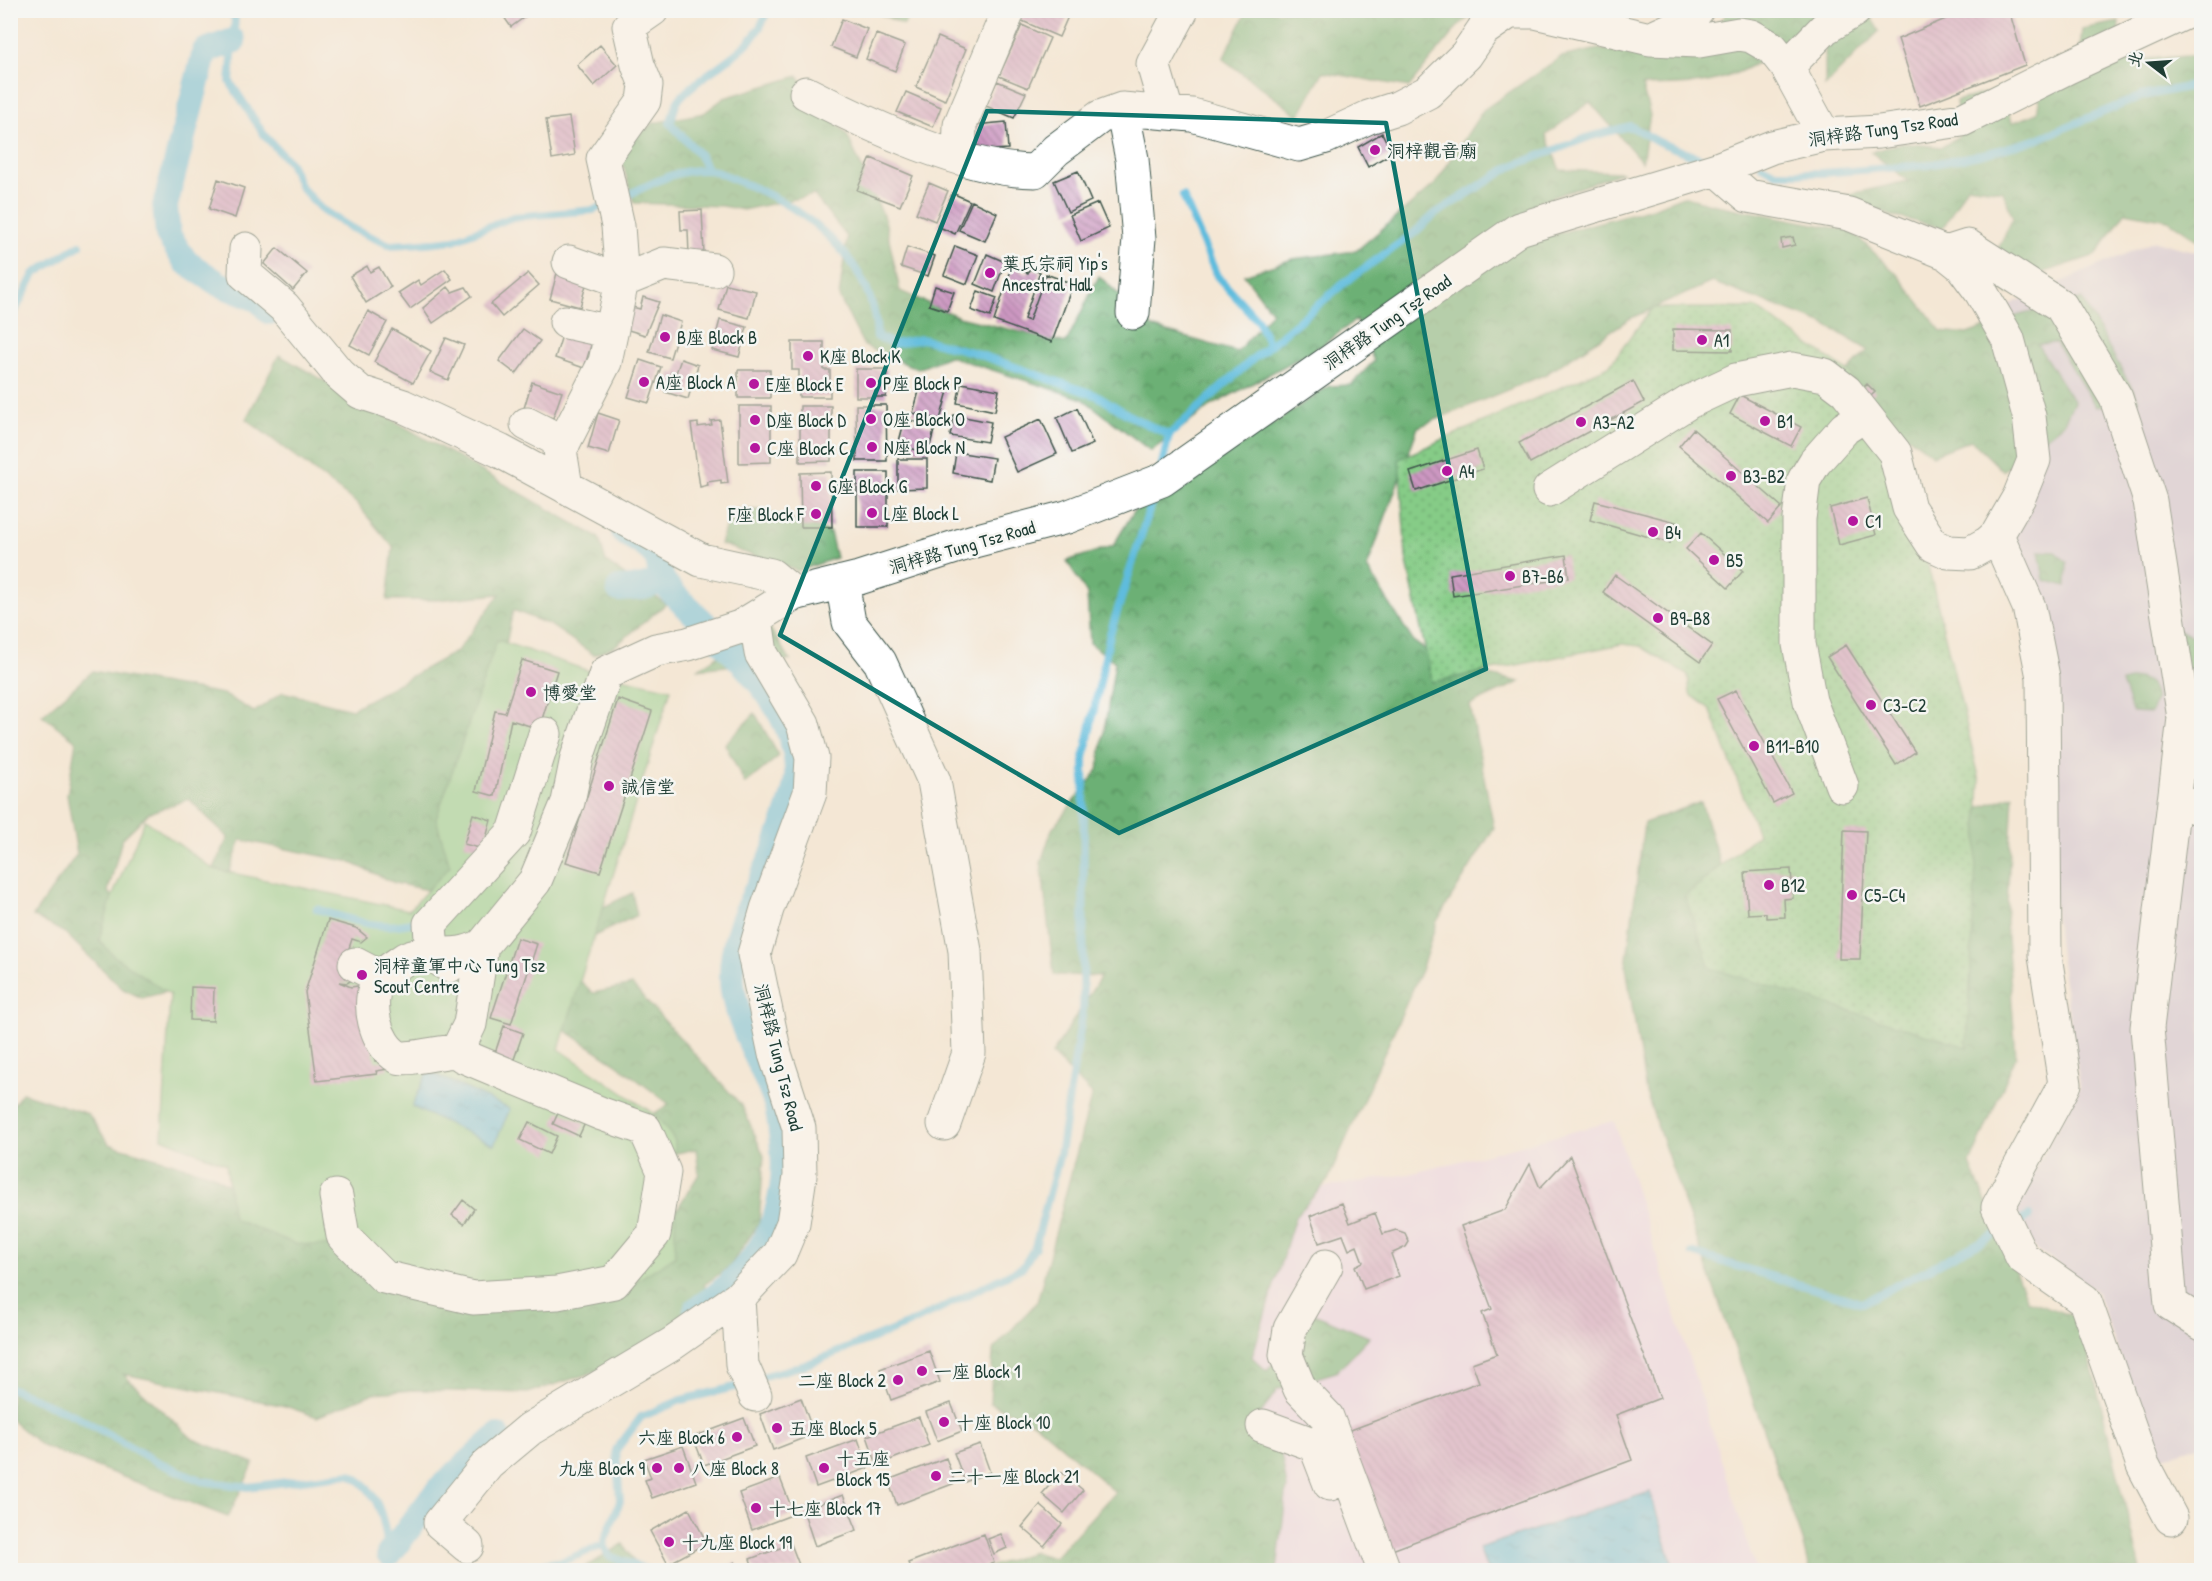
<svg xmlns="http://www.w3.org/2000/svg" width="2212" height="1581" font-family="'Patrick Hand','LXGW WenKai TC',sans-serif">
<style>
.built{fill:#ead1ed}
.industrial{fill:#cabfd7}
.forest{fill:url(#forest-crowns);stroke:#467654;stroke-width:1.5}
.park{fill:url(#park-dots);stroke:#52845e;stroke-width:1.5}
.garden{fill:#86cc87;stroke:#52845e;stroke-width:1.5}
.water{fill:url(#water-ripples);stroke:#3f7c88;stroke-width:1.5}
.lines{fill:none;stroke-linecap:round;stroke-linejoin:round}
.stream{stroke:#5fbcdd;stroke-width:8}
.canal{stroke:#5fbcdd;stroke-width:26}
.building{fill:url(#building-back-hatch)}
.minor-casing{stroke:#3f564c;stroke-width:35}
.minor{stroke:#fff;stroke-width:33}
.marked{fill:none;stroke:#0f766e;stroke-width:4.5;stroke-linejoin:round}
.poi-dot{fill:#b5179e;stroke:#f6f6f2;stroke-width:2}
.labels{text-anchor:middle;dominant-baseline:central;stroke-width:5;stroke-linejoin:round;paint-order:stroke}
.street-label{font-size:18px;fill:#1f3d34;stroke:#f6f6f2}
.poi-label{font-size:18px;fill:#1f3d34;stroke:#f6f6f2;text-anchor:start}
</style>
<defs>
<pattern id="forest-crowns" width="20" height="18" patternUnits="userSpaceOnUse" patternTransform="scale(1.5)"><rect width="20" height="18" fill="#6cb074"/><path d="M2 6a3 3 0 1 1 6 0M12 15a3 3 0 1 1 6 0" fill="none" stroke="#589060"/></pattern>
<pattern id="park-dots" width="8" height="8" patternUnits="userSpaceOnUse" patternTransform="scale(1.5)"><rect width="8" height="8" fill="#86cc87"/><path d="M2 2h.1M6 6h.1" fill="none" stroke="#6da76f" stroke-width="1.8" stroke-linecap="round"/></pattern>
<pattern id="water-ripples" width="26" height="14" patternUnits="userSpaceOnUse" patternTransform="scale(1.5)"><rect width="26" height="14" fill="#5fbcdd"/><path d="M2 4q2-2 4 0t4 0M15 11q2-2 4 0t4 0" fill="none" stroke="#4e9ab4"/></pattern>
<pattern id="building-back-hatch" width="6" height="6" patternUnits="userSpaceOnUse" patternTransform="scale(1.5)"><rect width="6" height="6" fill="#cd98c2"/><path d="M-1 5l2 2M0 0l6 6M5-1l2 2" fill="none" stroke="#a67d9e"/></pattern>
</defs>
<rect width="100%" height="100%" fill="#f6f6f2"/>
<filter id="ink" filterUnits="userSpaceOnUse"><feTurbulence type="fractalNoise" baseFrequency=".0167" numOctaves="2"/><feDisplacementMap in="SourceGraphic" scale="12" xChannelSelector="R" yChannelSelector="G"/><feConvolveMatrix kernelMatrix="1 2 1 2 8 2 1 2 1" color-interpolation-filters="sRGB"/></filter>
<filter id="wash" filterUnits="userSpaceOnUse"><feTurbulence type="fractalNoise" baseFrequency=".008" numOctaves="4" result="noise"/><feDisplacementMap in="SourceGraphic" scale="24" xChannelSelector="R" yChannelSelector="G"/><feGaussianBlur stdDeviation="1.35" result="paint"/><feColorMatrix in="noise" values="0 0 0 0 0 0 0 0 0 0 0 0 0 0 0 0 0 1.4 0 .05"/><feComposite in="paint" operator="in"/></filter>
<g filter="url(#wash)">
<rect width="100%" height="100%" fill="#f4e7d5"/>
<path class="built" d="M1614 1121 1756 1570H1245L1231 1201 1410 1174Z"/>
<path class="industrial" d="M2155 241 2201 253 2202 1445 2157 1459 2097 1292 2034 1247 2014 1208 2080 1086 2060 955 2014 536 2032 504 2006 306Z"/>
<path class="forest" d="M873 11H910L904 25Z
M1247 11H1479L1459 25 1409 87 1323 72 1299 116 1223 59Z
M1730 11H1824C1789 42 1750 76 1702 83 1683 86 1662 85 1642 86L1650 115 1642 162 1590 102 1546 135 1560 170 1623 172 1533 204 1552 235 1652 208 1683 196 1711 204 1851 231 1897 274 1941 331 1967 334 2016 316 2082 299 2139 401 2096 407 2056 343 2037 344 2074 402 2063 424 2003 471 1971 440 1933 455 1886 420 1842 377 1868 350 1824 324 1712 282 1629 319 1546 374 1418 427 1367 568 1413 641 1447 665 1520 682 1470 705 1494 828 1437 921 1422 968 1328 1180 1295 1217 1252 1357 1267 1371 1314 1314 1369 1337 1336 1372 1277 1390 1251 1428 1281 1453 1287 1487 1277 1570H980L1033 1552 1054 1558 1115 1492 1036 1424 990 1403 993 1350 1037 1302 1092 1094 1052 1054 1101 976 1054 975 1041 862 1052 829 1098 770 1115 662 1090 643 1087 594 1067 561 1113 546 1145 493 1166 468 1221 459 1329 386 1351 385 1374 361 1356 320 1321 346 1211 406 1151 451 1083 399 949 356 918 369 864 346 839 297 847 237 814 195 743 210 722 206 634 203 619 151 653 123 704 113 724 98 798 76 847 135 885 220 900 291 959 317 1066 343 1099 276 1154 328 1237 352 1272 312 1244 275 1293 259 1356 251 1435 184 1483 110 1561 57 1598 49 1681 58Z
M1825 11H1868L1879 31 1825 86Z
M2119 22 2118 61 2201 55V242L2168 220 2125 212 2096 255 2036 275 2008 294 1987 271 2013 218 2003 191 1967 186 1943 228 1892 216 1842 196 1908 181 1871 152 1902 143 1942 147 1960 135 1956 101 2004 88 2012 123 2037 113 2045 65 2077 77 2082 29Z
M279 355 599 538 606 562 666 604 615 646 594 655 550 625 513 610 500 674 473 900 395 883 347 861 241 840 216 909 198 902 228 838 189 799 149 813 122 839 108 892 156 939 181 988 142 998 123 989 65 933 33 916 77 854 67 795 76 741 42 715 93 671 223 694 254 712 283 692 352 709 457 651 500 594 436 600H387L393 547 356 503 246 419Z
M738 509 760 510 830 532 836 558 798 571 720 544 725 528Z
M2039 551 2055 552 2067 562 2066 586 2044 580Z
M766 622 790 660 697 669 749 637Z
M2174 629 2201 639V649L2191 676Z
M2138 678 2149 682 2156 699 2151 713 2132 712 2122 682Z
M755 713 779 756 745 784 725 744Z
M2013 795 2006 924 2016 1056 1970 1164 2027 1300 2080 1318 2141 1570H1809L1802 1541 1646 1093 1626 967 1644 823 1701 802 1746 949 1952 817Z
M632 893 637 915 568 949 570 971 593 993 632 985 742 1106 764 1156 759 1223 730 1266 704 1285 722 1327 626 1362 528 1393 414 1390 374 1393 317 1417 285 1406 123 1374 193 1439 254 1463 228 1517 42 1446 11 1420 10 1109 22 1093 88 1114 109 1144 211 1174 289 1225 357 1208 382 1233 419 1256 428 1274 505 1311 649 1254 699 1174 696 1149 636 1162 603 1147 669 1104 615 1063 554 1023 546 995 559 945 587 915Z
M623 1544 639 1570H580Z"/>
<path class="park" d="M1652 308H1756L1850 373 1926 557 1980 781 1967 1047 1710 968 1685 896 1758 834 1710 709 1690 694 1688 675 1640 646 1622 644 1432 682 1406 557 1399 459 1609 366Z"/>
<path class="garden" d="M497 640 586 670 671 689 559 1049 657 1116 675 1141V1256L610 1298 478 1304 394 1297 333 1246 296 1244 233 1219 226 1164 162 1138 170 995 114 956 99 940 112 897 145 820 213 869 409 910 450 866 436 819Z"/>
<path class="water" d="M428 1071 510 1109 494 1145 412 1107Z
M1650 1492 1673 1566 1659 1570H1487L1479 1548Z"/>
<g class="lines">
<path class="stream" d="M230 10 235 19 230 82 265 136 290 163 301 187 321 209 351 228 390 245 426 243 454 240 513 217 594 210 606 204
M1762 166 1776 173H1822L1928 165 1984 154 2035 140 2142 96 2202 84
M708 170 699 154 670 123C673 116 675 103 680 98 706 68 757 52 767 10
M1183 196 1217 276 1258 321 1269 345
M620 198C650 186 672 169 706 170 717 170 730 178 740 182 806 207 875 261 877 337L894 344 922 339 972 352 1098 396 1130 416 1169 435
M10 321 34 274 80 245
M1162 464 1169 435 1254 358 1348 280 1413 234 1435 214 1510 167 1589 137 1630 126 1659 142 1707 161
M317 909C349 919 380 932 414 922
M2015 1224 2029 1216
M1692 1253 1862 1303 2002 1231
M757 1378 805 1365 911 1323 1023 1267 1035 1247 1060 1154 1083 1009 1084 758 1110 634 1152 501
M10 1388 78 1417 153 1460 202 1481 248 1487 349 1474C384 1490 387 1536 390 1570
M603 1545 609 1556 647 1570
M506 1570 563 1561 603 1545 620 1501 616 1450 641 1417 681 1400 743 1385"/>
<path class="canal" d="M233 41 205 51 165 206 168 235 186 262 219 284 259 300 270 312
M624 533C635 539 654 548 658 561 660 568 660 577 664 582 675 598 692 611 705 624 745 664 798 714 797 775 796 796 774 854 764 874 748 907 730 942 732 981 733 1016 765 1069 776 1104 780 1115 780 1128 782 1140 792 1215 758 1270 696 1310
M619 589 643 587 663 581
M389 1554 439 1489 498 1436"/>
</g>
<g id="blocks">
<path class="building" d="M499 10H534L511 27Z
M1024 10H1061L1069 14 1059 37 1020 20Z
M1967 10H2009L2025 65 1920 106 1898 39Z
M842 19 867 29 856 57 831 47Z
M1022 25 1050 38 1028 88 999 76Z
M876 34 905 45 895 71 866 59Z
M938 37 966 49 945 100 916 87Z
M600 45 617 65 594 86 577 65Z
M997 81 1026 93 1014 118 986 106Z
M906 92 941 107 933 127 897 112Z
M569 117 575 155 552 159 546 120Z
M1006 122 1008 149 977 151 975 125Z
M1382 133 1392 153 1368 167 1358 147Z
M871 158 913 176 900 206 857 190Z
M1078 171 1091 201 1068 212 1054 181Z
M218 179 244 188 235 218 209 209Z
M929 183 948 191 935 221 916 213Z
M952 193 970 201 955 234 937 226Z
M972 201 997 213 985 241 959 230Z
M1098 203 1109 228 1081 241 1070 215Z
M702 210 704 254 689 255 688 230H681L680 211Z
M1793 237 1795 245 1782 248 1781 239Z
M955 246 978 255 967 284 944 275Z
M907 247 935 256 928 276 901 267Z
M277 248 307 273 293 290 264 264Z
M987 254 1005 262 994 292 975 284Z
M367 266 370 272 379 267 391 287 366 303 350 276Z
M1012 267 1028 273 1029 269 1040 272 1024 319 1029 321 1046 274 1073 284 1052 342 994 321Z
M445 269 452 279 410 309 398 293 418 280 421 285Z
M528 273 539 285 502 317 491 304Z
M557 273 587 281 580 307 550 299Z
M726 284 756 291 749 318 719 310Z
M935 286 954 292 947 311 929 305Z
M448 287 452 292 466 287 472 296 433 323 423 308Z
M978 291 997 298 990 317 971 310Z
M643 297 659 302 645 335 625 329 632 307 640 309Z
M368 311 387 322 369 355 350 345Z
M660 315 681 322 670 358 649 352Z
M720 320 747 327 739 357 712 350Z
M392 329 431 351 413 383 374 362Z
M523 329 540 341 516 374 499 361Z
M1673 329 1732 330V351L1673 350Z
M563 332 592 342 584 368 555 358Z
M446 338 464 345 448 380 430 372Z
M792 342H824V370H830V397H799V370H792Z
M681 359 698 365 688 399 665 392 671 372 676 373Z
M640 360 661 367 649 403 628 397Z
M856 369H887L886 397H856Z
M738 370H770V398H738Z
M1633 381 1644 402 1530 463 1519 443Z
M532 382 562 392 553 418 524 408Z
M961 383 999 390 995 411 957 403Z
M921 384 948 391 940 420 913 413Z
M1867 384 1875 392 1870 397 1862 389Z
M1740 395 1801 427 1791 446 1730 414Z
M856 405H886L887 461H857Z
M739 406H771V462L739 463Z
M800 406H831V461L800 462Z
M1077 408 1093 444 1072 453 1057 418Z
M598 413 619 420 609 454 588 448Z
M954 415 991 422 987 442 950 436Z
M905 419 935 427 928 453 898 445Z
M1041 419 1057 454 1017 472 1001 437Z
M720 420 728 483 721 484V480L707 482 708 485 700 487 691 424 698 423V427L712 425 711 421Z
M1693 429 1782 507 1768 523 1679 446Z
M1477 450 1483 469 1416 491 1410 472Z
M956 452 994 458 990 480 953 473Z
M898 459H927V488L898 489Z
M831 472 832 527H801L800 473Z
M857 472H888V527H857Z
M1867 498 1876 535 1839 545 1830 508Z
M1595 501 1676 522 1670 543 1590 520Z
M1701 533 1743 571 1728 588 1686 549Z
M1566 555 1569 578 1453 596 1450 574Z
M1615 575 1712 645 1700 662 1603 592Z
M1846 645 1915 752 1896 765 1827 657Z
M522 660 557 671 539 729 511 720 495 796 476 791 495 711 505 713Z
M1736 690 1792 793 1773 803 1717 699Z
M618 699 652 711 600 872 566 862Z
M473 814 491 820 483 849 464 844Z
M1844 830 1866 831 1860 959H1839Z
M1791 869 1793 898 1784 899 1785 917 1766 918V913L1748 914 1745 872Z
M328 920 356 928 367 937 361 942 352 939 341 973 352 980 347 983 339 982 351 987 364 985 375 1061H385L389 1069 376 1071 377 1074 317 1081 305 992Z
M517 938 537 944 511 1024 491 1018Z
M191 987 214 988 213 1021 190 1020Z
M504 1026 523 1033 510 1071 491 1065Z
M559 1111 585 1123 579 1136 553 1124Z
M529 1122 557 1136 549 1154 520 1140Z
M1570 1156 1660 1398 1616 1415 1632 1460 1384 1553 1340 1434 1479 1382 1472 1363 1497 1354 1482 1313 1492 1309 1461 1226 1505 1210 1530 1164 1540 1188Z
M463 1200 474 1209 464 1224 452 1215Z
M1342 1203 1350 1223 1375 1213 1383 1234 1396 1230 1405 1233 1409 1242 1406 1247 1391 1254 1399 1276 1364 1289 1355 1266 1363 1262 1357 1246 1349 1250 1343 1235 1319 1243 1310 1216Z
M929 1351 940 1382 891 1400 880 1369Z
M801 1398 814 1434 773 1450 760 1414Z
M951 1403 962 1431 937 1441 926 1412Z
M919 1417 929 1445 877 1465 867 1436Z
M744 1418 755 1446 704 1465 693 1437Z
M858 1439 868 1468 816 1487 806 1458Z
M980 1444 990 1472 965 1482 954 1453Z
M683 1446 696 1482 652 1498 645 1480 651 1478 644 1459Z
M946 1458 955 1483 897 1505 888 1480Z
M1061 1472 1083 1490 1064 1513 1042 1494Z
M780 1478 794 1514 752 1530 739 1493Z
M843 1495 857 1530 815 1546 803 1510Z
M1040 1505 1062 1524 1044 1546 1022 1527Z
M689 1509 707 1543 668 1564 650 1531Z
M984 1534 994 1563 974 1570H911L908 1563Z
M1001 1534 1007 1548 994 1554 988 1539Z
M791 1544 801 1570H754L750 1559Z
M735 1562 740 1570H721Z"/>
</g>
</g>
<g filter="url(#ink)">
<use href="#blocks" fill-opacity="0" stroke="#3f564c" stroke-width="1.5"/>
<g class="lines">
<g class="minor-casing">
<path id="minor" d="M1652 38 1685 23 1697 10
M1787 67 1825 28 1855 10
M806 93C869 125 966 171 1035 171L1056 150 1100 117 1122 109 1192 115 1299 145 1326 137 1369 117 1397 108 1428 92 1466 55 1483 30 1509 12H1535L1650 39 1699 41 1739 34 1751 36 1772 48 1787 67 1824 135
M1122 109 1132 159 1139 238 1133 313
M1167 112 1153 64 1182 10
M959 157 960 125 1007 14
M1717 169 1748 196 1849 214 1946 253 1968 246 2061 306 2116 398 2150 501 2184 718 2147 1028 2171 1304 2202 1324
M246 249 245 274 284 307 339 374 360 392 403 406 500 451 701 560 771 575 794 594
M569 262 622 281 664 264 714 270
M566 322 611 332
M527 424 564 443
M566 487 560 450 605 362 622 281 618 226 603 159 644 101 646 85 638 65 629 26 652 10
M1549 490 1689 402 1736 380 1792 369 1825 375 1846 391 1895 453 1909 508 1933 545 1948 552 1970 553 1988 543 1997 535 2019 497 2034 460 2029 416 2008 339 1981 292 1961 265 1946 253
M1997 535 2029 607 2043 677 2045 956 2065 1084 1998 1207 2022 1257 2085 1301 2143 1465 2171 1518
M842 582 849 622 880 662 934 781 965 951 969 1053 944 1124
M1842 786 1810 701 1799 644V519L1804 480 1815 462 1845 428 1865 415
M2174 800 2202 809
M482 946C475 949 467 952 460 953 443 956 421 950 405 959 398 964 384 972 379 979 365 1001 375 1045 398 1057 406 1061 443 1051 457 1051L470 1024 482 946 535 881 568 802 577 758 606 673 656 650 688 644 740 627 794 594 859 578 974 541 1067 517 1162 480 1519 229 1717 169 1772 147 1824 135 1879 132 1962 120 2068 67 2191 10
M355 964 380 977
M449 966 432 954 430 924 514 832 545 734
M336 1196 343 1236 384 1277 473 1298 557 1293 614 1282 654 1234 664 1172 645 1129 602 1114 463 1056 457 1051
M1326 1266 1290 1329 1286 1355 1300 1389 1327 1417 1384 1570
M738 1298 742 1365 755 1395
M1263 1426 1315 1445 1330 1484
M467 1546 440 1523 488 1464 530 1429 672 1344 738 1298 780 1254 793 1223 800 1176 799 1128 775 1054 754 954 767 909 810 793 812 758 803 724 761 653 756 619"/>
</g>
<use href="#minor" class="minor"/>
</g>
</g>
<path d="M0 0H2212V1581H0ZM987 111 1386 123 1486 669 1119 833 780 635Z" fill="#f4e7d5" fill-opacity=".55" fill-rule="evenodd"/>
<path class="marked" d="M987 111 1386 123 1486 669 1119 833 780 635Z"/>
<g class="poi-dot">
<circle cx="1375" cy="150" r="6"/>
<circle cx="990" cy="273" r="6"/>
<circle cx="665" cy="337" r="6"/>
<circle cx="1702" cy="340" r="6"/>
<circle cx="808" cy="356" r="6"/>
<circle cx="644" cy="382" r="6"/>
<circle cx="871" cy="383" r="6"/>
<circle cx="754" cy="384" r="6"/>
<circle cx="871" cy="419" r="6"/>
<circle cx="755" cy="420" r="6"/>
<circle cx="1765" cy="421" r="6"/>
<circle cx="1581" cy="422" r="6"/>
<circle cx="872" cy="447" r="6"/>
<circle cx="755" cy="448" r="6"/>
<circle cx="1447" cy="471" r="6"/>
<circle cx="1731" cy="476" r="6"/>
<circle cx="816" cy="486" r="6"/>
<circle cx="872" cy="513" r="6"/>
<circle cx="816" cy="514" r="6"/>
<circle cx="1853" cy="521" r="6"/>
<circle cx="1653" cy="532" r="6"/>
<circle cx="1714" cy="560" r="6"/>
<circle cx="1510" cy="576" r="6"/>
<circle cx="1658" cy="618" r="6"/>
<circle cx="531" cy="692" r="6"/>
<circle cx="1871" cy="705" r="6"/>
<circle cx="1754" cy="746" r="6"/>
<circle cx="609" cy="786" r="6"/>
<circle cx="1769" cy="885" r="6"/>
<circle cx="1852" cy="895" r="6"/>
<circle cx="362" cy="975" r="6"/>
<circle cx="922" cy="1371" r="6"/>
<circle cx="898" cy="1380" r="6"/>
<circle cx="944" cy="1422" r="6"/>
<circle cx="777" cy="1428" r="6"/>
<circle cx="737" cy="1437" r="6"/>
<circle cx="657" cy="1468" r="6"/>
<circle cx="679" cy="1468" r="6"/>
<circle cx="824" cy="1468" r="6"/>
<circle cx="936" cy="1476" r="6"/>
<circle cx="756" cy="1508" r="6"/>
<circle cx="669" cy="1542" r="6"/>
</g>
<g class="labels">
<g class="street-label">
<text transform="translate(1883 129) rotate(-8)">洞梓路 Tung Tsz Road</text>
<text transform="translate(1387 322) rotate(-35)">洞梓路 Tung Tsz Road</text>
<text transform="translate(962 547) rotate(-16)">洞梓路 Tung Tsz Road</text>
<text transform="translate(779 1057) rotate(76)">洞梓路 Tung Tsz Road</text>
</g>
<g class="poi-label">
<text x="1387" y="150">洞梓觀音廟</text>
<text x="1002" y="263">葉氏宗祠 Yip's<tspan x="1002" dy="21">Ancestral Hall</tspan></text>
<text x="677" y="337">B座 Block B</text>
<text x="1714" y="340">A1</text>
<text x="820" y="356">K座 Block K</text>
<text x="656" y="382">A座 Block A</text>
<text x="883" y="383">P座 Block P</text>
<text x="766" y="384">E座 Block E</text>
<text x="883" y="419">O座 Block O</text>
<text x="767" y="420">D座 Block D</text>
<text x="1777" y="421">B1</text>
<text x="1593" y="422">A3-A2</text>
<text x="884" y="447">N座 Block N</text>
<text x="767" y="448">C座 Block C</text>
<text x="1459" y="471">A4</text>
<text x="1743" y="476">B3-B2</text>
<text x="828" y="486">G座 Block G</text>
<text x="884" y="513">L座 Block L</text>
<text x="804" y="514" text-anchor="end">F座 Block F</text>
<text x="1865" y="521">C1</text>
<text x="1665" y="532">B4</text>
<text x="1726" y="560">B5</text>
<text x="1522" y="576">B7-B6</text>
<text x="1670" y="618">B9-B8</text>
<text x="543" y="692">博愛堂</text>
<text x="1883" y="705">C3-C2</text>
<text x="1766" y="746">B11-B10</text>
<text x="621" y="786">誠信堂</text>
<text x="1781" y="885">B12</text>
<text x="1864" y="895">C5-C4</text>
<text x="374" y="965">洞梓童軍中心 Tung Tsz<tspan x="374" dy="21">Scout Centre</tspan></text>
<text x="934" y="1371">一座 Block 1</text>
<text x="886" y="1380" text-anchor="end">二座 Block 2</text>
<text x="956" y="1422">十座 Block 10</text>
<text x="789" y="1428">五座 Block 5</text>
<text x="725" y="1437" text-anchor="end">六座 Block 6</text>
<text x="836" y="1458">十五座<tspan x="836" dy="21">Block 15</tspan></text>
<text x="645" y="1468" text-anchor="end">九座 Block 9</text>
<text x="691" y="1468">八座 Block 8</text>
<text x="948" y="1476">二十一座 Block 21</text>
<text x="768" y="1508">十七座 Block 17</text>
<text x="681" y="1542">十九座 Block 19</text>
</g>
</g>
<rect width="2212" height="1581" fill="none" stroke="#f6f6f2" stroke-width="36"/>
<g transform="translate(2149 63) rotate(287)" stroke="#f6f6f2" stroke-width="4.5" paint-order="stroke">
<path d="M0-4.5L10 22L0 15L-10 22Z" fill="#1f3d34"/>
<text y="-9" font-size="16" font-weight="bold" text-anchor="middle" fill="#1f3d34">北</text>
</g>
</svg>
